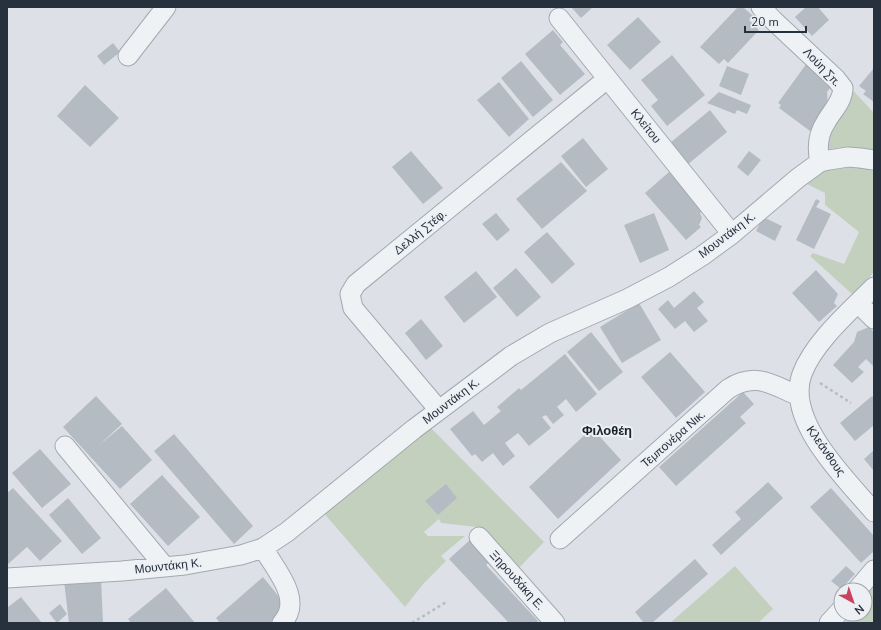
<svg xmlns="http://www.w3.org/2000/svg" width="881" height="630" font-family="'Nunito Sans',sans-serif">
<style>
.green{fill:#c4d0be}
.building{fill:#b4bbc3}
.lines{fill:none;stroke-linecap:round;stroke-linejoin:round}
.minor-casing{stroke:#a3a8b1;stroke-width:21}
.path{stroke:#b7bcc1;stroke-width:2.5;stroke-dasharray:3 3;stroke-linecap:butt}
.minor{stroke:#eff2f5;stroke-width:19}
.labels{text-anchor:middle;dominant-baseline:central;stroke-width:4;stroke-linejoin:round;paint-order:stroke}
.street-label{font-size:12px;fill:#27303d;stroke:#ecf0f4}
.neighbourhood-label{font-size:13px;font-weight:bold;fill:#19212d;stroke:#ecf0f4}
</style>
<rect width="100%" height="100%" fill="#dde1e7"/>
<path class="green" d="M848 85 874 113V151L827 153 822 145Z
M859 167 874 171V272L853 295 810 256 813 253 844 264 859 232 825 205V193L803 182 818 172 834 168Z
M430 427 544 542 517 570 477 527 441 523 439 519 424 532 428 536H465L441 556 446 561 424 583 405 607 322 511Z
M735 566 773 609 758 623H670Z
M874 582V623H845L851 614H865V594Z"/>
<path class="building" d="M571 7H593L581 18Z
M738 7H743L753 16 749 20 759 30 728 63 724 59 719 64 700 47Z
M806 7H818L829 20 812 36 795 17Z
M638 17 661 42 630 70 607 45Z
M553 30 563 42 560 45 585 74 560 95 525 54Z
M113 43 120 52 104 65 97 56Z
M672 55 705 95 667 126 651 106 658 100 641 80Z
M521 61 553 100 533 117 501 78Z
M807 63 834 83 827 92 828 106 810 131 779 108 781 105 778 103Z
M727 66 749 74 741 95 719 86Z
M874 68V102L863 94 866 91 859 86Z
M499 82 529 119 509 137 477 100Z
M85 85 119 118 90 147 57 116Z
M719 92 751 105 747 114 737 110 735 114 707 103Z
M710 110 727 132 687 165 670 143Z
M583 138 608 169 586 187 561 156Z
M411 151 443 188 423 204 392 167Z
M749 151 761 160 748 176 737 167Z
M561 162 587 191 542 229 516 199Z
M669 172 703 210 700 213 702 218 699 225 701 227 686 240 645 193Z
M816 199 820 201 816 207 831 214 814 249 796 240Z
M496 213 510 230 497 241 482 224Z
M654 213 669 250 640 263 624 225Z
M763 217 782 226 775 241 756 231Z
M547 232 575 264 552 284 524 252Z
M516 268 541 297 517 317 493 288Z
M816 270 838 294 834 303 837 306 819 322 792 293Z
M476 271 497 297 464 323 444 297Z
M694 291 704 302 697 308 708 321 694 332 685 321 675 329 658 309 668 300 674 308Z
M639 303 661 340 622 363 600 327Z
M421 319 443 346 426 360 405 333Z
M869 327 874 332V367L866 359 858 367 864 372 852 383 833 365 854 342 857 332Z
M591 332 623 372 599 391 567 352Z
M670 352 705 392 676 418 641 377Z
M565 354 597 394 576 412 566 399 557 407 564 415 553 424 546 415 542 417 551 428 529 446 518 433 505 443 515 456 503 466 493 453 482 462 475 454 472 456 450 429 473 411 484 425 501 411 497 407 519 388 521 390Z
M743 392 754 404 740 417 746 423 676 486 659 467Z
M96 396 122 424 98 446 122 426 152 460 120 489 63 427Z
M872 396 874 398V425L855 441 840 423Z
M592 428 621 460 558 519 529 487Z
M174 434 253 526 234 544 154 451Z
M40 449 71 484 42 508 12 473Z
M874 450V471L864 459Z
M162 475 200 517 168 546 130 504Z
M768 482 783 498 721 555 712 545 741 519 735 512Z
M446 484 457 498 438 515 425 501Z
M13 488 62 541 40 561 27 547 7 565V493Z
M831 488 874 536V551L861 563 810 507Z
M68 498 101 538 82 554 49 515Z
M471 539 491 560 486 565 538 621 536 623H509L449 559Z
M695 559 708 574 652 623H644L635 612Z
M846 566 855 574 841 589 831 581Z
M263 577 288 608 270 623H220L216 618Z
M101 578 103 623H69L64 581Z
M166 588 195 623H131L128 619Z
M21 597 42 623H7V606L8 607Z
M60 604 67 614 57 623 49 613Z"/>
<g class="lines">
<g class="minor-casing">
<path id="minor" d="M761 7 773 20 836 79 843 88C843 101 832 111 826 122 818 134 817 149 820 162
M559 18 732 234
M128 56 166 7
M874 287C850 311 814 342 802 374 785 421 846 479 874 512
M858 303 874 319
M439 410 353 308 350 294 356 284 607 79
M65 446 165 567
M479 537 555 623
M560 539 728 389C756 371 772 385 799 396
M263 548C275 569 304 600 282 623
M7 578 122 571 185 565 241 555 263 548 287 532 414 429 511 356 550 333 627 299 669 277 702 256 732 234 798 178 820 162 829 160 848 157 860 158 874 160
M857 590 874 570
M829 623 841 610"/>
</g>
<path class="path" d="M820 383 851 403
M412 623 448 601"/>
<use href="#minor" class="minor"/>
</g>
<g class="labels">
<g class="street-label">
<text transform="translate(822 67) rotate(46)">Λούη Σπ.</text>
<text transform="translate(646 126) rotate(51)">Κλείτου</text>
<text transform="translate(420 232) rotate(-39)">Δελλή Στέφ.</text>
<text transform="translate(727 235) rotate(-37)">Μουντάκη Κ.</text>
<text transform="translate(451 401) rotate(-37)">Μουντάκη Κ.</text>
<text transform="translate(673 439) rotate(-41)">Τεμπονέρα Νικ.</text>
<text transform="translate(826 451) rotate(55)">Κλεάνθους</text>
<text transform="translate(168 566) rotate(-6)">Μουντάκη Κ.</text>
<text transform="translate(517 580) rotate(48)">Ξηρουδάκη Ε.</text>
</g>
<g class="neighbourhood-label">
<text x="607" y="431">Φιλοθέη</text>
</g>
</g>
<rect width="881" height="630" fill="none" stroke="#27303d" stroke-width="16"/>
<g transform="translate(853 602) rotate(140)"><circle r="19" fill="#ecf0f4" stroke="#9da3ab"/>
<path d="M0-3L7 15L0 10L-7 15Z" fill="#ca435e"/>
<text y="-6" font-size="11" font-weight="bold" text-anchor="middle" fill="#27303d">N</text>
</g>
<path d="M745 26v6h61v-6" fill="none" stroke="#27303d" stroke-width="2"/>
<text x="751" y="26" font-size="12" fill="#27303d" stroke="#ecf0f4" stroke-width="3" paint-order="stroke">20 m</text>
</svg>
